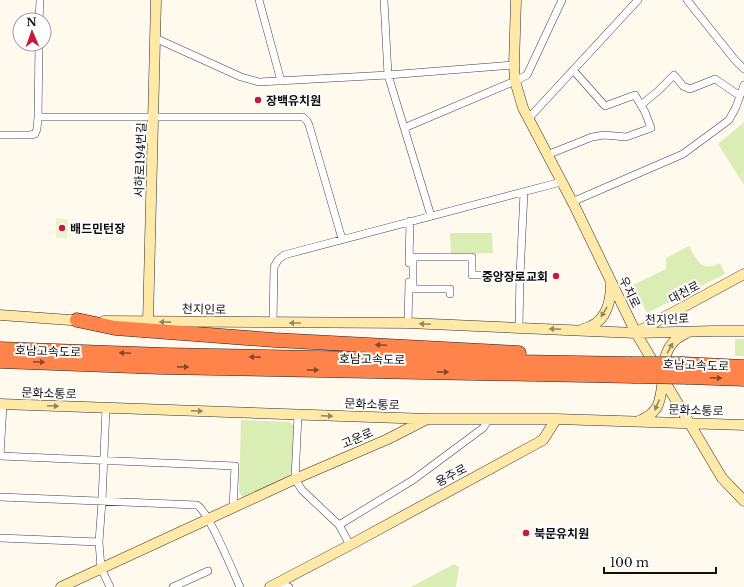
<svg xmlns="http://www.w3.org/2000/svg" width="744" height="587" font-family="'Libre Baskerville','Noto Sans KR',serif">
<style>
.grass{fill:#daedb4}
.pitch{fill:#ebf4c7}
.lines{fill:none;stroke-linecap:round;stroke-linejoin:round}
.street-casing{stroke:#414141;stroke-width:8}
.secondary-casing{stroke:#303030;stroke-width:11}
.highway-casing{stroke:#1f1f1f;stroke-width:15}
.street{stroke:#fff;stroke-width:7}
.secondary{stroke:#ffe9a9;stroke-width:10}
.highway{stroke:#ff844c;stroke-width:14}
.highway-bridge-casing{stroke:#1f1f1f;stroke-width:15;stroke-linecap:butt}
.highway-bridge{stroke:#ff844c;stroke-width:14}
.oneway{fill:#938663}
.oneway2{fill:#86492d}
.poi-dot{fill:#ca193b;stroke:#fff;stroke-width:1.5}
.labels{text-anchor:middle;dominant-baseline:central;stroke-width:4;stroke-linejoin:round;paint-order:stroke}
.poi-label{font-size:12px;font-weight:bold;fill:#0e0e0e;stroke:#fff;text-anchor:start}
.street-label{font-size:12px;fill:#0e0e0e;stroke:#fff}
</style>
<rect width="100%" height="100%" fill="#fff9ee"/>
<path class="grass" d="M744 120V185L718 144 743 123Z
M450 233H492L493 253 451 254Z
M689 246C697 260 701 273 720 263L725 274 647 313 633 285 666 269V258Z
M735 339H744V356H735Z
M241 420 289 422 294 426 292 470 288 478 243 498 239 492Z
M454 564 459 567 456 587H411Z"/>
<path class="pitch" d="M56 218 68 219 67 238H56Z"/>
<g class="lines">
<g class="street-casing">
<path id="street" d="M259 0 281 81
M384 0 388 75 431 216
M687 0 735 60 744 69
M39 20 40 0
M155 38 241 77 259 82 388 75 514 65
M39 44 38 117H303L307 121 309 125 342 239
M641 105 658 91 674 75 683 86 690 89 715 79 740 96
M528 119 638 0
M404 128 515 81 527 75 562 0
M0 135H30L35 134 37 129 38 117
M547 155 592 137 604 135 626 137 651 128 645 112 635 95 605 106 573 70
M572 202 683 154 729 120 736 107 744 85
M409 263 410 221
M450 294V289H413V257H472V275H520
M273 323 274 267 278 260 284 255 561 182
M408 323 409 282
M519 327 520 275 524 192
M106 408 102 501 99 542 101 568 110 587
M298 415 295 479 302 490 339 525
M0 456 235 466 233 508
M0 456 3 405
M0 497 197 505C209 512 233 572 240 587
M0 538 99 542
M350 545 339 525 413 480 483 428 489 419
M278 583 289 587
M173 587 208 571"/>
</g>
<g class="secondary-casing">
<path id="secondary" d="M516 0 514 65 515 81 523 108 575 207 636 333 722 478 744 501
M0 315 84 321
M104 321 408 323 636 333 714 331H744
M148 322 156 0
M583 329C605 324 611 304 611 284
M637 332 744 274
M661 370C667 352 668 341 687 333
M0 404 429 419H556L744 425
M639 421C661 412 660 400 663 379
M61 587 295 479 388 439 427 419
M270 587 350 545 543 440 556 419"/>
</g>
<g class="highway-casing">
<path id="highway" d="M77 320 115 328 274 340 519 353
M0 349 165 355 630 364
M0 361 160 367 633 376
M683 364 744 367
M688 377 744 379"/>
</g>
<use href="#street" class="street"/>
<use href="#secondary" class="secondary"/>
<use href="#highway" class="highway"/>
<g class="highway-bridge-casing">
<path id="highway-bridge" d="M630 364H683
M633 376 688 377"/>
</g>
<use href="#highway-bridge" class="highway-bridge"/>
</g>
<defs><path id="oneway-solid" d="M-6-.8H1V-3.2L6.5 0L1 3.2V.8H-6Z"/></defs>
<g class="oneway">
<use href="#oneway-solid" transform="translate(604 312) rotate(122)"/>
<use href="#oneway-solid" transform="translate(165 322) rotate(-179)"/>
<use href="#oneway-solid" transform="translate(295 323) rotate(-180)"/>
<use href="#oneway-solid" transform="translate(425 324) rotate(-178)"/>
<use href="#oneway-solid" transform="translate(555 329) rotate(-177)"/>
<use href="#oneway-solid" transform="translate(670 348) rotate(-62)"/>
<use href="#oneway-solid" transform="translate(657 405) rotate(114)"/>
<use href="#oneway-solid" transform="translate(53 406) rotate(2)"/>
<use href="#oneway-solid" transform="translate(197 411) rotate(2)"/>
<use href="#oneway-solid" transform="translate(327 416) rotate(2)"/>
</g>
<g class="oneway2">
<use href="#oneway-solid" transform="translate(381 345) rotate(-177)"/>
<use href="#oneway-solid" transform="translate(125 353) rotate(-178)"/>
<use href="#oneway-solid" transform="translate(255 357) rotate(-179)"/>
<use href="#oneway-solid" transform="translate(39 362) rotate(2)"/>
<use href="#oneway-solid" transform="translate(183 367) rotate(1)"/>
<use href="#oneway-solid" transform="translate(313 370) rotate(1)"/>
<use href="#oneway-solid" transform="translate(443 372) rotate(1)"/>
<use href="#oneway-solid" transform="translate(716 378) rotate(3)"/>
</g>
<g class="poi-dot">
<circle cx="258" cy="100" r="4"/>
<circle cx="62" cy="228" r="4"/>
<circle cx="556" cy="276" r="4"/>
<circle cx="526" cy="533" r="4"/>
</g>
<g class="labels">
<g class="poi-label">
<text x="266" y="100">장백유치원</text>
<text x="70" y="228">배드민턴장</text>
<text x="548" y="276" text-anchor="end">중앙장로교회</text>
<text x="534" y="533">북문유치원</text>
</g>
<g class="street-label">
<text transform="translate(140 160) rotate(-88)">서하로194번길</text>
<text transform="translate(630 292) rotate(64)">우치로</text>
<text transform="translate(684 292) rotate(-28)">대천로</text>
<text transform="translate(204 309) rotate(1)">천지인로</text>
<text transform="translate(667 319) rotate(-2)">천지인로</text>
<text transform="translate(48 351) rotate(2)">호남고속도로</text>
<text transform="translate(372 359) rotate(1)">호남고속도로</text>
<text transform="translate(696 365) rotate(2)">호남고속도로</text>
<text transform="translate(49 393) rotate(2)">문화소통로</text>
<text transform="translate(372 404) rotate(2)">문화소통로</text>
<text transform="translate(696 410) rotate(2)">문화소통로</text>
<text transform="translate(357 438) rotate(-23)">고운로</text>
<text transform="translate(451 475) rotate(-28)">용주로</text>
</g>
</g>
<g transform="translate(32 32) rotate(358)"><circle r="19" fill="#ffffff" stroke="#9f9f9f"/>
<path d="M0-3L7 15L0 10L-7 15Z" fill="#ca193b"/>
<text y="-6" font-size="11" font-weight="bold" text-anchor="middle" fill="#0e0e0e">N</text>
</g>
<path d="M604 567v6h112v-6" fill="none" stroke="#0e0e0e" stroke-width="2"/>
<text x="610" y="567" font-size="12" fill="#0e0e0e" stroke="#ffffff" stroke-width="3" paint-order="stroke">100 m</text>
</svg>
